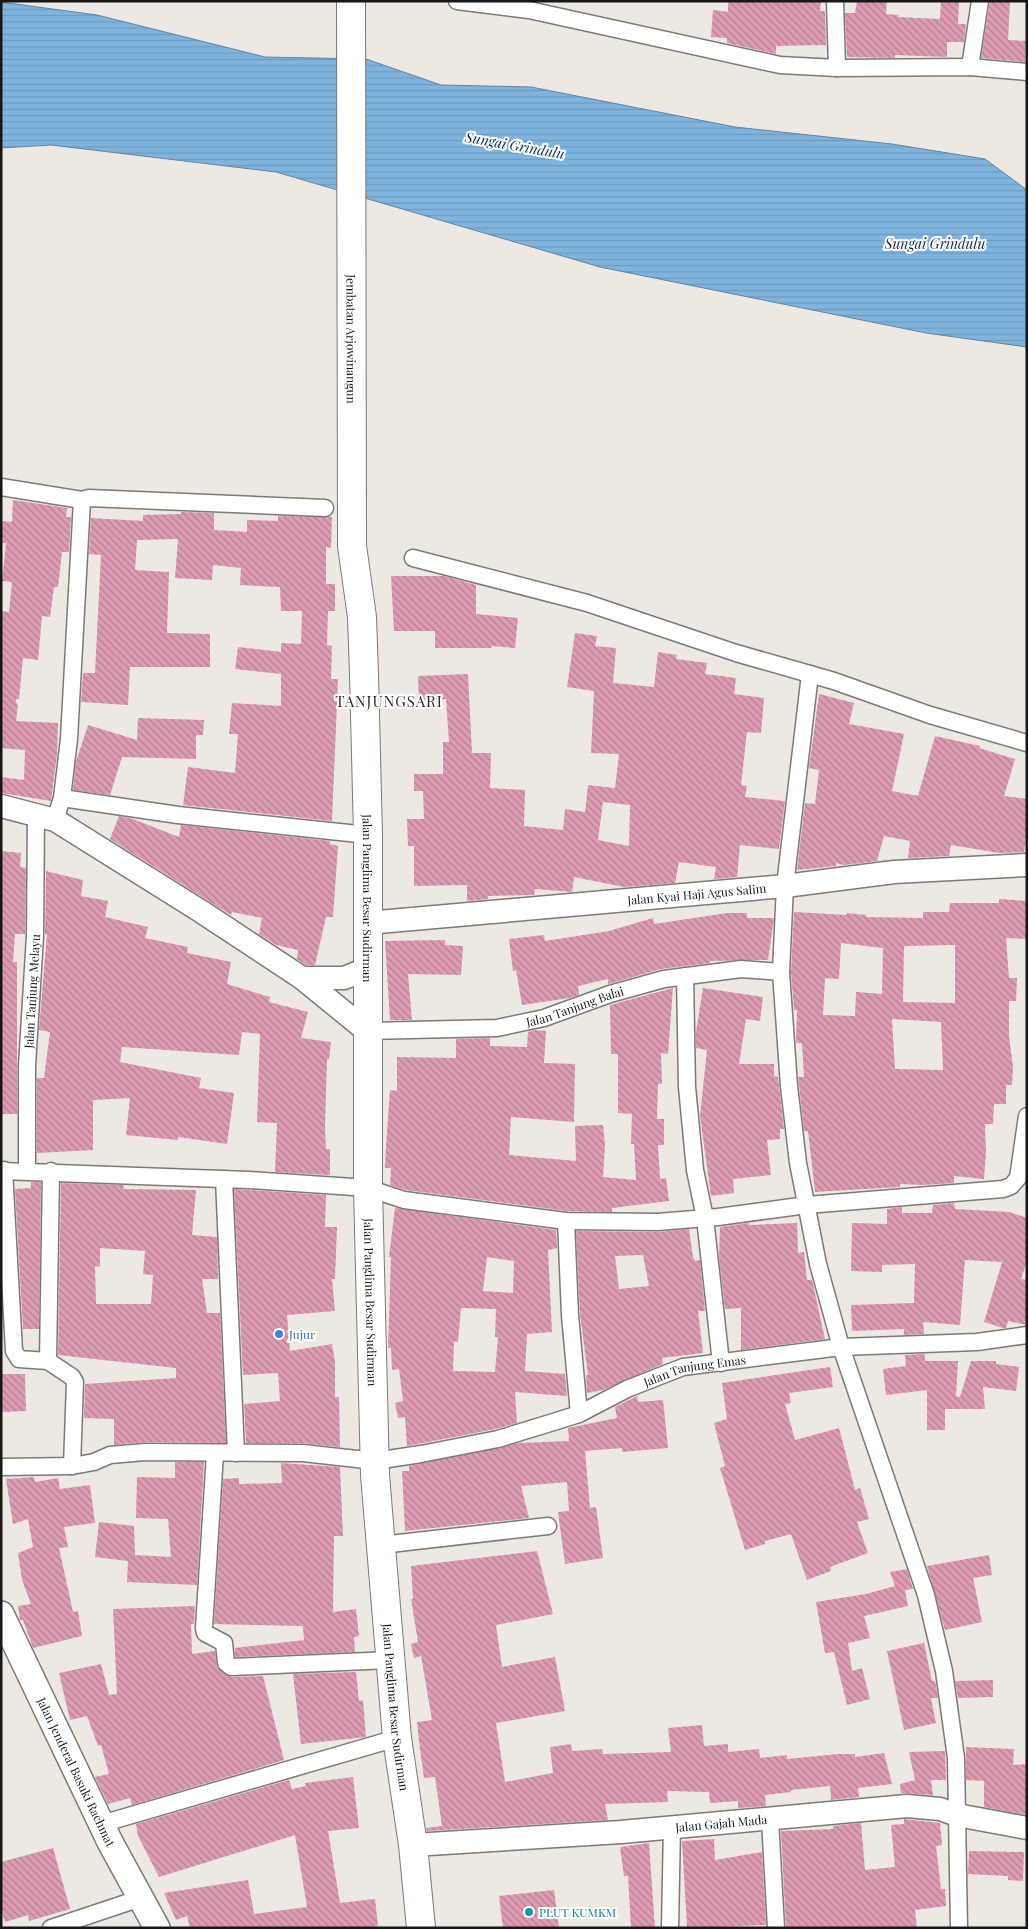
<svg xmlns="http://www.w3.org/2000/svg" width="1028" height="1929" font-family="'Playfair Display',serif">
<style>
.water{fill:url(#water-rules);stroke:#6085a2}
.building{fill:url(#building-back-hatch);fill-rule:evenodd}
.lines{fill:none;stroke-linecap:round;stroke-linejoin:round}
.street-casing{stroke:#7d7974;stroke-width:19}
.secondary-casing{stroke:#7d7974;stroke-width:25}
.primary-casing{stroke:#7d7974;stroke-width:28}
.highway-casing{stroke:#7d7974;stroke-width:30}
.street{stroke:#fff;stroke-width:16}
.secondary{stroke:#fff;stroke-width:22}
.primary{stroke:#fff;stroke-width:25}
.highway{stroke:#fff;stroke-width:28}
.shop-dot{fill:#3f7fe0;stroke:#fff;stroke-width:2}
.culture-dot{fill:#0f9aa8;stroke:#fff;stroke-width:2}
.labels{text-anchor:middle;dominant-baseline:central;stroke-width:4;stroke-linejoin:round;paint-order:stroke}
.street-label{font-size:12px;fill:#191715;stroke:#fff}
.shop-label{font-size:12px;fill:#366cbe;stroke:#fff;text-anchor:start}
.culture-label{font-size:12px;fill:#0d838f;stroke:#fff;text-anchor:start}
.water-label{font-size:14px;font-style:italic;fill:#03304c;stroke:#fff}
.quarter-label{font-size:15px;letter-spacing:1px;fill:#2d2924;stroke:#fff}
</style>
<defs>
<pattern id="water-rules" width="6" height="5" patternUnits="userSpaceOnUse" patternTransform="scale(1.25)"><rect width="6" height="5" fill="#7eb4df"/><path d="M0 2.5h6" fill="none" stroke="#6c9abe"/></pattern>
<pattern id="building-back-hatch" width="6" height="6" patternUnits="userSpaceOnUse" patternTransform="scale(1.25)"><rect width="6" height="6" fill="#de9cb4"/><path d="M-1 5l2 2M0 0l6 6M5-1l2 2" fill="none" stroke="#b37e91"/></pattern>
</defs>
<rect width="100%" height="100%" fill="#ede8e2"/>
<path class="water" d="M1 2 97 15 265 57 366 59 441 85 531 87 735 127 892 144 985 159 1027 190V347L926 333 600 267 276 172 51 145 1 148Z"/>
<path class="building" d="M728 1H821L820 11H825L826 45 776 46V54L727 43V38L711 37 713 10 728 12Z
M857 1H887L886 14 899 15 898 17 940 19 941 1 959 2 958 24H966L964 42H947V57L895 55V58L847 57 845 13H855Z
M990 1H1010L1008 40 1026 41 1025 62 981 58Z
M13 500 67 508 66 517H71L69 552H62L58 587H54L50 617 42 616 38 660 23 658 19 699H16V703L18 704 16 721 58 723 57 754 51 801 1 793V777L24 780 25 750 1 748V611L9 612 12 582 2 581 6 543H1V521L12 522Z
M181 512 214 513V530L247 532V520L278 521V516L332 517 331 548 326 547V584H335V611H328L327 645 332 646 331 679H338L332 821 183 805 188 767 235 773 238 734H229L232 703 281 706V674L235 669 238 647 281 652V643L301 644 302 611H281L280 587 240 585 241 568 213 565 212 580 175 578 178 539 137 540 135 570 169 572 167 633 210 634V667H130L128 705 81 702 83 673H95L101 555 89 554 91 518 143 521V515L181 514Z
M391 576H444L476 585V614L518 618 515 648 492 646 491 648H435V631H394Z
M575 633 597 636 595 646 616 648 613 683 654 687 658 652 677 655 676 659 707 663 705 674 736 678 734 694 764 698 761 733 747 732 741 785 747 786 745 797 785 801 779 849 740 845 737 877 714 879 716 867 679 862 675 883 624 887 574 877 572 892 535 889 534 895 488 896V899L467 901V885L414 886V846H408L407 819H424L423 791H414V774H443V742H449L446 699 419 700 418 676 468 674 472 753H491L490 788 525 790 524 826 563 830 565 809 585 812 588 785 615 788 619 754 591 753 594 691 567 687ZM603 802 630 805 629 846 598 840Z
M819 694 854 703 849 724 904 734 892 791 918 796 935 736 980 746 979 748 1015 759 1004 796 1027 799V830L1024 852 999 853 951 845 949 856 908 858 910 841 884 836 877 861 844 865 836 863V866L797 870 805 803 815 804 819 770 809 768Z
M138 718 204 720 203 735H196V759L122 757 110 795 73 790 76 762 88 725 137 740Z
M119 816 133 819 179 837 181 825 330 841V844L338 846 333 917H326L315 965H306L297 959 298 950 276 945 259 934 262 918 232 912 231 915 110 839Z
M1 851 21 853 20 867 26 868 25 934H15L13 962H17V1114H1Z
M46 871 83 880 81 896 108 901 105 917 148 927 145 938 188 947 187 953 231 962 227 984 270 997 269 1002 308 1012 301 1038 331 1042 329 1059H327L325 1127 326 1149H330V1175L275 1172 277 1123 257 1122 260 1034 242 1032 239 1055 122 1047 120 1062 201 1078 199 1088 234 1093 227 1144 178 1137V1140L126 1135 130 1098 93 1100V1150L37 1153V1078H44L50 1032 39 1030 47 934H45Z
M999 899 1027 901V939L1006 938 1009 978H1017L1016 1001H1009V1036L1013 1067 1012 1085H1006V1104H994L993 1124H985L986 1152 984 1179 954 1176V1183L923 1185 900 1184V1187L815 1192 808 1131H804L799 1085 798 1077H804L802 1043H796L797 1010H794L791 972 794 912 846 915 847 913 866 915V917L923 918V912H949L950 903H999ZM841 943 883 948 882 994 856 992 855 1016 823 1015 825 978 839 979ZM955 945V1003L903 1002 904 946ZM892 1019 941 1022 943 1070 895 1069Z
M727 913H747V918H774L768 960 710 961V963L661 969 608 984V979L578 986 579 995 569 998 522 1005 516 970 513 971 509 939 544 935 545 941 609 931 653 918 654 924Z
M445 940V945L463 946 461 975 408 974 412 1020H390L385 941Z
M673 988 668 1054 661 1053 662 1084H658L657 1119H664V1145H658L660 1179 666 1178 669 1201 612 1208V1212L567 1211 406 1190 390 1185 391 1168H385L386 1146 390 1090 397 1091V1057L456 1058V1039L490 1038V1046L527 1047 528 1032 534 1030 546 1031 544 1063 575 1064 574 1122 511 1117 509 1155 576 1161 575 1126 603 1125 605 1145 603 1177 636 1180 634 1144H631L632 1114 618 1113V1054H611L610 1005Z
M703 988 763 997 760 1021 746 1019 739 1064H774V1076L778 1077 784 1129H780V1139L767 1140 771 1175 733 1179 734 1193 711 1196 700 1116 707 1050 696 1048V1032Z
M31 1182H41L39 1329H23L15 1189 31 1188Z
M61 1183 124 1185 123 1189 196 1190 192 1235 217 1237 218 1279H202L207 1313H220L226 1443 145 1442 114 1445V1419L84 1418 85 1384 176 1378V1368L58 1355ZM100 1248 145 1251 143 1274 153 1275 151 1304H96L95 1266 100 1267Z
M234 1189 326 1195 325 1227H337L335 1279H332L335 1311 287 1315 290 1351 332 1344 335 1361V1397H339L340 1447 303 1443H246L244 1404 280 1401 278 1373 243 1375Z
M954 1203 955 1209 1009 1212 1027 1218V1261L1021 1279 1027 1280V1325L1008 1321 1006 1328H1003L984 1322 1002 1262 965 1260 960 1325 923 1322 924 1334 904 1335V1329L852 1331 851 1305 914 1303 915 1264 882 1265V1272L851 1271 852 1223 887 1224V1209L902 1207V1213H932L933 1205Z
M395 1208 556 1230 557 1248 548 1250 552 1332 527 1334 525 1371 565 1374 567 1396 515 1392 517 1423 496 1429 407 1446 405 1417 398 1418 395 1403 403 1401 399 1369 392 1370 391 1348H388L391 1257H389ZM487 1257 514 1261 513 1293 483 1291ZM461 1308 496 1309 495 1337H498L495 1372 453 1371 454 1341 458 1342Z
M749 1223V1225L797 1223 798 1253 804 1252 807 1280H812L825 1339 741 1350V1308L725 1309 719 1257 720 1227Z
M689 1229 693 1257 695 1261 700 1260 705 1311H698L703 1353 662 1358 663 1364 603 1390 587 1393 586 1375H588L580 1314 576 1231 658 1232ZM643 1255 649 1286 619 1289 615 1256Z
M925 1354V1361H958L956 1396 960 1397 971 1361H996V1364L1019 1367 1016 1391 983 1387 985 1409H945V1430H927V1390L886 1395 883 1369 906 1366 905 1355Z
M830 1367 833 1387 789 1393 791 1403 785 1404 795 1440 839 1428 855 1490 860 1488 869 1519 857 1522 868 1553 830 1567 831 1571 807 1580 791 1534 765 1541V1544L745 1550 720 1468 725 1466 714 1423 727 1419 722 1383Z
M2 1374H25L26 1411 2 1412Z
M637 1396 638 1402 663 1400 668 1448 622 1452V1448L585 1451 590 1508 596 1507 603 1558 565 1564 558 1512 569 1511 567 1482 521 1486 529 1518 405 1531 402 1471H409V1466L518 1443 569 1441 568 1428 617 1418 615 1407Z
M175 1462H204L197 1585 127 1582 128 1561 95 1557 99 1522 134 1526 135 1555 171 1557 168 1519 136 1518 137 1477 175 1478Z
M281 1463 340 1467 343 1536H334L333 1612 356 1609 359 1636 354 1637 355 1652 235 1657V1648L304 1640 303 1626 214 1624 223 1479 239 1478V1484L282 1483Z
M34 1477 35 1482 58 1478 60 1489 90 1485 95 1523 64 1527 68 1547 59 1548 73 1612 78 1611 82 1636 33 1648 23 1620H20L18 1606 31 1604 22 1580 18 1553 33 1547 28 1519 13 1524 6 1479Z
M537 1551 553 1614 496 1625 502 1667 555 1657 565 1711 496 1723 505 1782 553 1773 550 1747 571 1744 572 1751 602 1749 603 1754 671 1752 668 1728 702 1725 704 1746 728 1744V1752L759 1749 760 1758 787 1755V1759L838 1754H855V1757L884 1753 892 1784 858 1788 859 1797 831 1800 830 1786 791 1790V1792L765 1795 766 1806 738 1808V1801L710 1803 709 1792 667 1791 668 1802 605 1804 608 1820 427 1831 426 1828 442 1826 435 1777 424 1778 420 1749 417 1722 432 1720 421 1656 414 1658 411 1644 418 1642 411 1599H413L411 1566Z
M989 1555 992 1575 973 1578 982 1622 945 1630 927 1566Z
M907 1569 913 1589 905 1590 908 1606 864 1616 870 1638 848 1643 852 1671 862 1668 870 1699 847 1705 834 1652 825 1653 816 1602 866 1594 895 1586 890 1572Z
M195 1606 194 1624H191L192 1654 215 1651 217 1668 231 1677 263 1676 284 1760 132 1805 130 1798 108 1804 95 1777 109 1774 101 1745 98 1746 87 1716 70 1720 59 1673 101 1664 109 1695 117 1694 113 1609Z
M924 1643 932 1681H935L938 1698H931L936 1723 904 1730 887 1651Z
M356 1672 359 1701 363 1700 366 1737 301 1744 293 1674Z
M993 1680V1697L958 1698 955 1681Z
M966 1747 1014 1749 1013 1765 1027 1764V1815L984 1807V1781L966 1780Z
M945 1751 946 1780H931L933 1795 901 1793 900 1784 915 1780 909 1752Z
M353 1777 359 1828 328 1831 340 1903 375 1899 378 1926 360 1928H190L187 1916 176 1920 164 1893 248 1880 254 1914 307 1907 295 1835 159 1877 138 1836 136 1824 289 1780 292 1789 306 1786 305 1783Z
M904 1819 940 1823 942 1845 936 1846 941 1889H945L946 1906 915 1910 917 1928H786L781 1831 833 1829V1826L861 1823 865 1870 895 1867 891 1825 904 1824Z
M714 1839 715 1860 762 1852 766 1925 687 1928 682 1841Z
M649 1843 655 1928H631L628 1876H624L620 1847Z
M53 1848 70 1909 29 1921 28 1915 5 1922 1 1909V1862Z
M969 1851 1024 1852 1023 1881 1008 1880V1876L968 1874Z
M554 1890 559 1928H503L499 1896Z"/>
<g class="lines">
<g class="street-casing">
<g id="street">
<path d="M457 1 529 10 780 65 837 68 970 67 1027 72"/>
<path d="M835 1 837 68"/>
<path d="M970 67 980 1"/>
<path d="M1 487 82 500"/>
<path d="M413 558 587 603 736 653 834 681 930 715 1027 743"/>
<path d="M810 674 785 886 781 972 789 1086 798 1163 818 1264 841 1347 926 1595 944 1671 956 1758 959 1928"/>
<path d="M62 798 178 815 368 835"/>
<path d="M55 820 62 798 69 739 82 500 89 498 325 508"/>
<path d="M685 976 687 1087 695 1170 705 1218 721 1363"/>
<path id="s1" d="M367 1031 497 1028 544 1018 610 994 664 979 741 969 781 972"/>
<path d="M4 1170 14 1351 19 1359 48 1361"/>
<path id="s2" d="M27 1170V1066L35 936 36 814"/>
<path d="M1 1171 249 1180 368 1188 404 1200 566 1221 658 1222 718 1217 807 1205 1003 1189 1011 1186 1018 1178 1027 1116"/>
<path d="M51 1171 48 1361 72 1377 75 1382 72 1466"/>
<path d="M224 1179 236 1453"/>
<path d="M566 1221 570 1315 579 1414"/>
<path d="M215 1453 204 1628 205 1633 224 1643 226 1663 231 1667 390 1660"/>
<path id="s3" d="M1 1467 72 1466 94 1462 110 1455 145 1452 303 1453 375 1461 421 1454 498 1439 547 1424 579 1414 627 1389 683 1367 841 1347 977 1342 1027 1335"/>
<path d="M381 1545 548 1526"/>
<path d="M770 1819 776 1928"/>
<path d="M101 1824 397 1738"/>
<path d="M51 1928 141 1898"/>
<path d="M670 1928 672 1827"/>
</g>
</g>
<g class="secondary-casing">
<g id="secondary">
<path d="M1 806 55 820 202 912 302 978 367 1031"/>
<path id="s4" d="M367 923 785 886 894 872 1027 865"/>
<path d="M302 978H344L367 969"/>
<path id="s5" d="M413 1845 621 1832 907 1806 940 1809 957 1815 1027 1828"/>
</g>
</g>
<g class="primary-casing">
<g id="primary">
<path id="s6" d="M1 1614 110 1842 157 1928"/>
</g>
</g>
<g class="highway-casing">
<g id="highway">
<path id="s7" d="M351 1 352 546 362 617 364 674 368 835V1188L375 1475 397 1738 413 1845 421 1928"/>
</g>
</g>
<use href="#street" class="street"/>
<use href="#secondary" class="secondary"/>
<use href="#primary" class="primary"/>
<use href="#highway" class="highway"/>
</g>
<circle class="shop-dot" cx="279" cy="1334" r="5"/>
<circle class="culture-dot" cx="529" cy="1912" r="5"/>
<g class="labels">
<g class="street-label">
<text stroke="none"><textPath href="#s7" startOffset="338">Jembatan Arjowinangun</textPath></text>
<text stroke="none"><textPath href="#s4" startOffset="331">Jalan Kyai Haji Agus Salim</textPath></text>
<text stroke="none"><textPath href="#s7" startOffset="898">Jalan Panglima Besar Sudirman</textPath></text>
<text stroke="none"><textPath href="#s2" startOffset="179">Jalan Tanjung Melayu</textPath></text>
<text stroke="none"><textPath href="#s1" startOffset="211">Jalan Tanjung Balai</textPath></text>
<text stroke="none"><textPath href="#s7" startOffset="1302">Jalan Panglima Besar Sudirman</textPath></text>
<text stroke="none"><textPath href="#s3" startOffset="711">Jalan Tanjung Emas</textPath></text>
<text stroke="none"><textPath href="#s7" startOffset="1708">Jalan Panglima Besar Sudirman</textPath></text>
<text stroke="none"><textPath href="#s6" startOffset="175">Jalan Jenderal Basuki Rachmat</textPath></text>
<text stroke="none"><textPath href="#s5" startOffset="309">Jalan Gajah Mada</textPath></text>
</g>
<g class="shop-label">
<text x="289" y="1334">Jujur</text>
</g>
<g class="culture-label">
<text x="539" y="1912">PLUT KUMKM</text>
</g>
<g class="water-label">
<text transform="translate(515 145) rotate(10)">Sungai Grindulu</text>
<text x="935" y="243">Sungai Grindulu</text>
</g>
<g class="quarter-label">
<text x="389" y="701">TANJUNGSARI</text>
</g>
</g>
<rect width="1028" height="1929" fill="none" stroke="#191715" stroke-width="5"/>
</svg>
